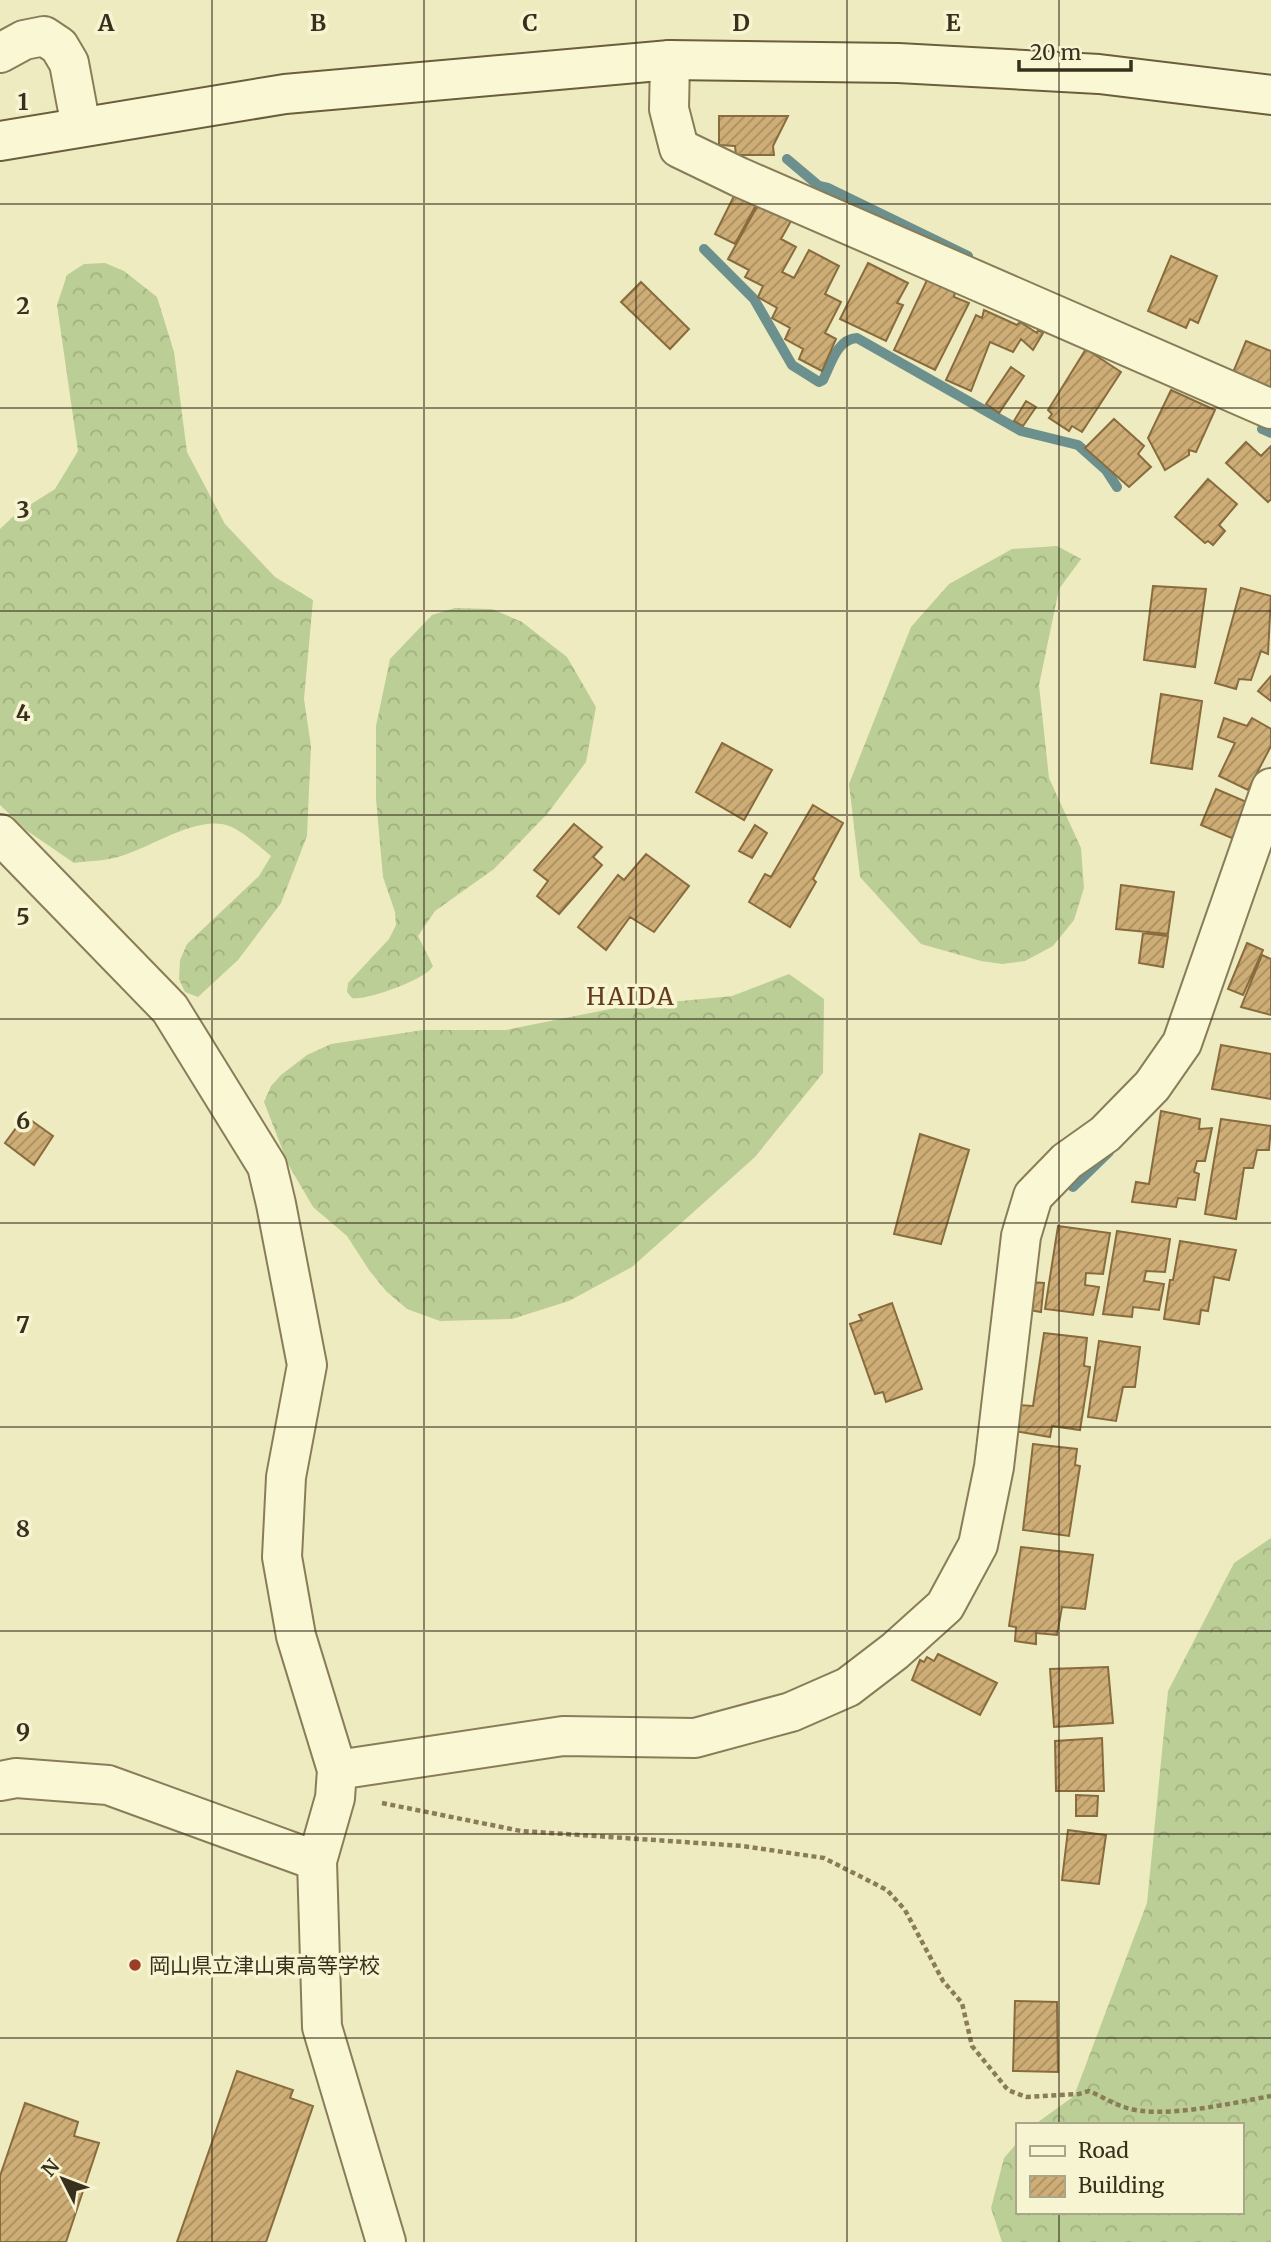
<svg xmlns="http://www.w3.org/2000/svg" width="1271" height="2242" font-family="Merriweather,'Noto Sans JP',serif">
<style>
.forest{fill:url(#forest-crowns)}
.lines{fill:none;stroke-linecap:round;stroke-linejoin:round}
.stream{stroke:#6b908e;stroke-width:10}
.building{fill:url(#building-hatch);stroke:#896c3d;stroke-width:2}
.street-casing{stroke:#897d58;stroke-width:42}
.secondary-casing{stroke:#6b5e3b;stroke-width:42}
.path{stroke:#897d58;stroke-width:4.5;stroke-dasharray:5 3.5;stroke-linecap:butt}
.street{stroke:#faf7d5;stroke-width:38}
.secondary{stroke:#faf7d5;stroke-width:38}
.grid{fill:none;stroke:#38301d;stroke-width:2;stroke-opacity:0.55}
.poi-dot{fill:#9a3e26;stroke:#f6f4d1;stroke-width:2.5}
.labels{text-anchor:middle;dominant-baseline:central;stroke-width:7;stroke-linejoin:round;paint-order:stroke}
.poi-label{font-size:21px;fill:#38301d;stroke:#f6f4d1;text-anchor:start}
.quarter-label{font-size:24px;letter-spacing:2px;fill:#663b1b;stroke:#f6f4d1}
.grid-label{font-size:23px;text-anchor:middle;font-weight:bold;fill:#38301d;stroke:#f6f4d1;stroke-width:7;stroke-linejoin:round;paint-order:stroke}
</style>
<defs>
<pattern id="forest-crowns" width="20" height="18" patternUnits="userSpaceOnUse" patternTransform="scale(1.75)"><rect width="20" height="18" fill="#bbce95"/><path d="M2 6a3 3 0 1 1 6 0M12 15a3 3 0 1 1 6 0" fill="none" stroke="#a2b180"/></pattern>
<pattern id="building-hatch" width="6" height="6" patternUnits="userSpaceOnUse" patternTransform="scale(1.75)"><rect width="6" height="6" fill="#ceae76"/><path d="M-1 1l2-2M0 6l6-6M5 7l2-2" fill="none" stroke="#a88e60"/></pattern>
</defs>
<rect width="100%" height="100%" fill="#efebc1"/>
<path class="forest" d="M105 263 124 271 157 297 174 352 187 452 225 524 275 577 313 600 304 699 311 746 307 836 281 903 238 960 198 997 185 992 179 979 180 960 187 944 259 876 271 856C260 847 239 828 226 825 195 816 148 849 118 857 104 861 88 861 74 863L26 830 0 805V529L17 513 55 489 78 451 57 305 67 275 84 264Z
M1057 546 1081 559 1059 589 1039 685 1049 778 1081 848 1084 888 1074 920 1053 946 1025 961 1002 964 981 961 921 944 860 877 849 784 911 627 949 584 1012 549Z
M455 608 492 609 522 622 567 657 596 707 586 762 548 813 494 869 435 911 418 936 433 966C427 979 366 1001 352 998L347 992 348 983 389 939 396 925 395 912 383 877 376 799V726L390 659 432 615Z
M789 974 824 999 823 1073 755 1157 632 1267 569 1301 512 1319 440 1321 407 1309 386 1291 369 1270 347 1236 313 1207 288 1164 264 1102 271 1086 281 1075 307 1055 331 1044 423 1030H506L620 1007 732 996Z
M1271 1538V2242H1002L991 2208 1004 2158 1017 2143V2212H1241V2125H1034L1074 2096 1147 1903 1168 1691 1234 1563Z"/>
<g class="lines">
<path class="stream" d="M787 159 819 186 828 188 968 256
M704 249 754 299 792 365 819 382 823 380C831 364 837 339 857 338L1021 431 1078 445 1106 470 1117 487
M1262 429 1271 433
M1073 1187 1109 1152"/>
</g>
<path class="building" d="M719 116H788L773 146 774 155H736L735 146 719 145Z
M735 194 756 205 735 244 715 234Z
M758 205 791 221 781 239 796 247 782 272 794 278 809 250 839 266 825 294 841 302 825 333 836 339 822 371 799 359 803 349 785 339 790 328 772 318 777 308 758 297 763 286 745 277 749 270 728 259Z
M1171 256 1217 276 1198 323 1190 319 1186 328 1148 311Z
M868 263 908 283 897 303 903 305 886 341 840 319Z
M927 280 955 292 954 297 969 303 935 370 894 350Z
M641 282 689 329 670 349 621 302Z
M984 310 1017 325 1020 322 1037 333 1038 330 1043 333 1033 350 1021 339 1013 352 990 342 971 391 946 380 976 315 982 318Z
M1246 341 1271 351V392L1232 375Z
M1086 349 1121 372 1082 432 1072 426 1069 431 1049 418 1052 414 1048 410Z
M1011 367 1024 376 999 413 986 404Z
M1171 390 1215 410 1196 452 1189 450V455L1165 470 1148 438Z
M1026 401 1036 407 1023 426 1014 421Z
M1114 419 1144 446 1138 454 1151 467 1129 487 1085 448Z
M1246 442 1261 456 1271 446V499L1268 502 1226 463Z
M1208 479 1237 504 1219 525 1225 531 1213 545 1208 541 1205 543 1175 517Z
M1153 586 1206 589 1195 667 1144 660Z
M1241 588 1271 596 1268 654 1261 651 1251 680 1239 679 1236 689 1215 683Z
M1271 676V701L1258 691Z
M1161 694 1202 701 1192 769 1151 763Z
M1224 718 1247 726 1252 718 1271 729V746L1248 790 1219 776 1235 743 1218 737Z
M722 743 772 770 744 820 696 792Z
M1216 789 1249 803 1234 839 1201 825Z
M813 805 843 823 813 879 816 882 790 927 749 902 765 874 771 877Z
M574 824 602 847 593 857 602 865 559 914 537 896 548 881 534 870Z
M755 825 767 833 752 858 739 851Z
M646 854 689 886 654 932 630 917 606 950 578 927 618 875 624 880Z
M1121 885 1174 892 1168 934 1116 929Z
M1143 933 1168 936 1163 967 1139 963Z
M1247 943 1263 950 1243 995 1228 989Z
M1262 955 1271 959V1015L1241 1007Z
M1221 1045 1271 1054V1099L1212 1089Z
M1161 1111 1200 1119 1199 1129 1212 1128 1205 1161H1197L1194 1172 1199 1174 1195 1200 1178 1198 1176 1207 1132 1202 1136 1182 1149 1184Z
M25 1116 53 1136 34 1165 5 1143Z
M1221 1119 1271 1126 1269 1150H1257L1253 1168H1244L1236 1219 1205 1214Z
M920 1134 969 1150 941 1244 894 1234Z
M1058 1226 1110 1233 1103 1274 1086 1273 1085 1285 1099 1287 1093 1315 1045 1309Z
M1117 1231 1170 1239 1165 1272 1146 1271 1144 1281 1164 1284 1159 1310 1133 1307 1132 1317 1103 1314Z
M1180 1241 1236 1250 1229 1280 1214 1277 1208 1311 1201 1310 1199 1324 1164 1319 1170 1280H1173Z
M1031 1282 1044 1283 1041 1312 1029 1310Z
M892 1303 922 1389 886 1402 883 1392 875 1394 850 1324 862 1320 859 1315Z
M1044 1333 1087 1338 1084 1366 1090 1367 1080 1430 1052 1426 1050 1437 1015 1431 1019 1405 1033 1406Z
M1099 1341 1140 1347 1135 1387H1123L1116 1421 1088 1417Z
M1033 1444 1077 1449 1075 1465 1080 1466 1069 1536 1023 1530Z
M1021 1547 1093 1555 1085 1609 1062 1607 1057 1635 1036 1633V1644L1015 1641 1016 1627 1009 1626Z
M938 1654 997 1683 980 1715 912 1680 920 1660 924 1662 927 1657 934 1661Z
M1108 1667 1113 1723 1054 1727 1050 1669Z
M1102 1738 1104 1791H1056L1055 1741Z
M1076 1795 1098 1796 1097 1816H1076Z
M1068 1830 1106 1835 1099 1884 1062 1880Z
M1015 2001 1057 2002 1058 2072 1013 2071Z
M237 2071 293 2090 290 2098 313 2106 266 2242H177Z
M25 2103 78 2122 74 2136 99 2143 66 2242H0V2176Z"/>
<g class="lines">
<g class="street-casing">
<path id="street" d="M0 53 24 40 44 36 59 46 69 63 81 127
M670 60 669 109 679 148 739 177 1271 409
M0 834 170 1009 267 1166 276 1204 307 1365 286 1477 282 1557 296 1636 337 1770 335 1798 317 1861 322 2027 386 2242
M337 1770 563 1736 695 1738 791 1712 848 1687 895 1651 945 1606 978 1545 994 1467 1021 1236 1033 1196 1067 1161 1105 1134 1152 1086 1182 1043 1271 788
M0 1781 16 1778 108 1785 317 1861"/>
</g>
<g class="secondary-casing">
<path id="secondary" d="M0 141 285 94 670 60 898 63 1099 74 1271 95"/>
</g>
<path class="path" d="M382 1803 521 1831 743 1846 824 1858 887 1890 905 1910 943 1981 962 2003 972 2046 1008 2090 1026 2097 1079 2094 1089 2091C1101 2096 1112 2103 1124 2107 1161 2120 1232 2103 1271 2096"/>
<use href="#street" class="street"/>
<use href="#secondary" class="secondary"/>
</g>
<path class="grid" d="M212 0V2242M424 0V2242M636 0V2242M847 0V2242M1059 0V2125M0 204H1271M0 408H1271M0 611H1271M0 815H1271M0 1019H1271M0 1223H1271M0 1427H1271M0 1631H1271M0 1834H1271M0 2038H1271M1059 2212V2242"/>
<circle class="poi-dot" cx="135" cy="1965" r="7"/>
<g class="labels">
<g class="poi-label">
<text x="149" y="1965">岡山県立津山東高等学校</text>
</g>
<g class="quarter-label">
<text x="631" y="996">HAIDA</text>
</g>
</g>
<g class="grid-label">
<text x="106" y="31">A</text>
<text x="318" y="31">B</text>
<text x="530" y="31">C</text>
<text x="741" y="31">D</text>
<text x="953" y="31">E</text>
<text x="23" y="110">1</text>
<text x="23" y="314">2</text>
<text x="23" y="518">3</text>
<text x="23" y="721">4</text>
<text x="23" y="925">5</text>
<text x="23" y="1129">6</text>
<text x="23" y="1333">7</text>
<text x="23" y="1537">8</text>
<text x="23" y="1740">9</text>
</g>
<rect x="1016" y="2123" width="228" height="91" fill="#f6f4d1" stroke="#aaa689" stroke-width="2"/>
<rect x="1030" y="2146" width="35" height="10" fill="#faf7d5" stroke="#aaa689" stroke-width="2"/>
<text x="1078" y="2158" font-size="21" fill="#38301d">Road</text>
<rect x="1030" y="2176" width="35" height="21" fill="url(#building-hatch)" stroke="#aaa689" stroke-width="2"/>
<text x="1078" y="2193" font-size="21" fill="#38301d">Building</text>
<g transform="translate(63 2179) rotate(312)" stroke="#f6f4d1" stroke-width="5" paint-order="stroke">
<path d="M0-5L12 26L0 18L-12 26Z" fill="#38301d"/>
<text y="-10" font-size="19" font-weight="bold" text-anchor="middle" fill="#38301d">N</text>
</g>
<path d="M1019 60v10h112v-10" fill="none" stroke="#38301d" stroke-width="3.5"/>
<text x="1030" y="60" font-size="21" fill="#38301d" stroke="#f6f4d1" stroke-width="5" paint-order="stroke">20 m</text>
</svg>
